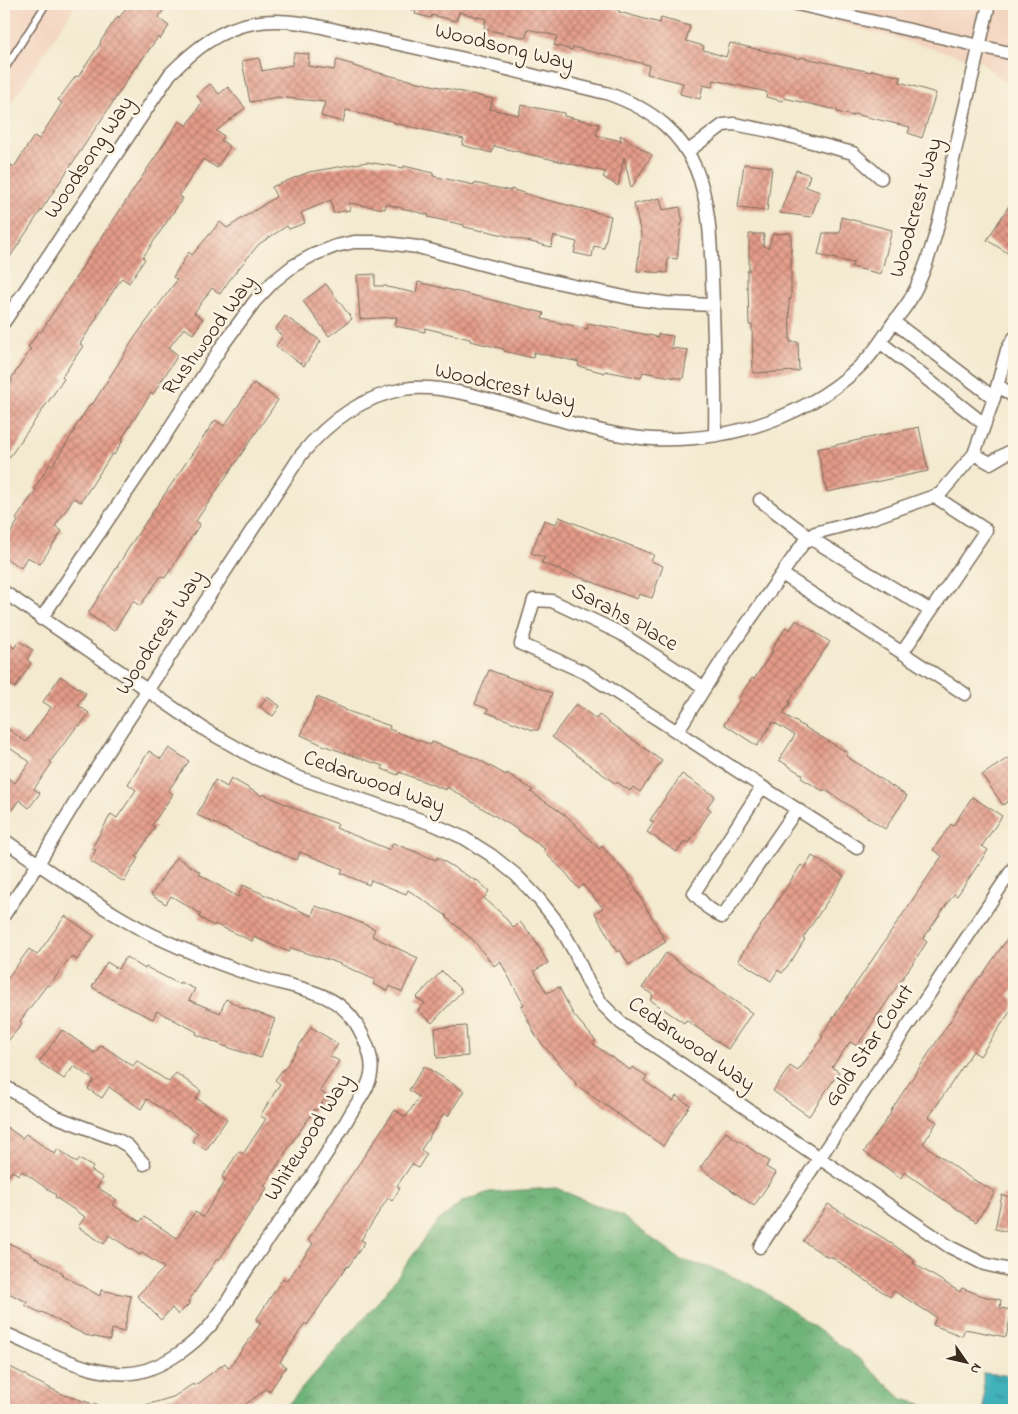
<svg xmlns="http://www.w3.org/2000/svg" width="1018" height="1414" font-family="'Indie Flower',sans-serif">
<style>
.built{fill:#f3d4bf}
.forest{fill:url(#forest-crowns);stroke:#546e4b}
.water{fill:url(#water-ripples);stroke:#3e6d6c}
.building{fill:url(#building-cross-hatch)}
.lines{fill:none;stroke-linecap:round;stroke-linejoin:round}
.service-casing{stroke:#7b6d5c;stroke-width:9}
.minor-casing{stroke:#7b6d5c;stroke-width:15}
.service{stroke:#fff;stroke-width:6}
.minor{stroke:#fff;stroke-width:12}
.labels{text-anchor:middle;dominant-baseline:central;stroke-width:5;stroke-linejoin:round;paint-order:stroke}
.street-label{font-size:22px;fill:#3b2a1e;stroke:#fcf5e5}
</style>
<defs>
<pattern id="forest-crowns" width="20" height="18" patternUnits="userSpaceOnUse" patternTransform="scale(1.25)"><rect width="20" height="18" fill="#6eb378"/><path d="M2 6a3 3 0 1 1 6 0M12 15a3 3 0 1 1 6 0" fill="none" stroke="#5c9262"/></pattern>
<pattern id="water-ripples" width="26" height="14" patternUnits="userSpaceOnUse" patternTransform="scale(1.25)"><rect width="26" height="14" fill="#40b0b9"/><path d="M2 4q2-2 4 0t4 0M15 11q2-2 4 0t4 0" fill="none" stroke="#378f96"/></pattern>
<pattern id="building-cross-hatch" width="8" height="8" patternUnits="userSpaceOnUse" patternTransform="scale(1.25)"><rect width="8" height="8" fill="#e49b89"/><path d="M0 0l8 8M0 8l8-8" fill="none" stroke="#ba7f6f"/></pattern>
</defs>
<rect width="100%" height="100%" fill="#fcf5e5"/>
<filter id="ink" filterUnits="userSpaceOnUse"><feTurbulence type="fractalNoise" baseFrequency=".02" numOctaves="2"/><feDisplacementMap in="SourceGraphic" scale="10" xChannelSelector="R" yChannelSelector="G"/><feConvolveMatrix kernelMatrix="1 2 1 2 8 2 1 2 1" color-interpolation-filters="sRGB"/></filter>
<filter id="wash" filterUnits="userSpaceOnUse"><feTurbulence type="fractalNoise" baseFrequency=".0096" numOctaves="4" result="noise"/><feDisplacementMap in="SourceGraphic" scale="20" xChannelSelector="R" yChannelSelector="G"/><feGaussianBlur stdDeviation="1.12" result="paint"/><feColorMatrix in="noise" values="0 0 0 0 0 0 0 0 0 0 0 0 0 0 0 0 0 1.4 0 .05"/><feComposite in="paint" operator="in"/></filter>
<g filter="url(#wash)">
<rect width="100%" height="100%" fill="#f3ead0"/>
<path class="built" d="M4 4H71L75 6 4 114Z
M771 4H1014V81L1004 82 981 62Z"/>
<path class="forest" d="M556 1188 622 1216 681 1260 712 1268 759 1288 857 1357 902 1399 943 1410H283L384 1295 437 1222 462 1202 489 1192Z"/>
<path class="water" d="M983 1373 1014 1376V1410H984Z"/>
<g id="blocks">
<path class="building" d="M129 4H168L158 18 169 26 160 39 158 37 136 68 135 67 113 102 4 266V160L14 167 34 136 39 139 62 103 58 100 76 76 78 77 101 43 100 42 118 16 119 18Z
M407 4H595L619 10V12L660 23 661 18 690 26 686 41 704 46 703 50 726 57 730 43 800 59V57L871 72 872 70 901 77 900 82 936 93 922 138 908 133 910 127 854 114 853 116 837 112V110L784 98 783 101 766 97 767 92 714 80 712 87 703 85 700 99 680 94 683 83 647 74 649 65 601 53 600 54 573 47 572 50 554 45 557 36 528 29 526 38 484 29 486 19 459 12 456 21 432 15 431 18 415 14 416 11 407 8Z
M294 53 309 54 308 66 334 70 337 60 354 65 353 66 387 75 493 99 490 109 519 115 521 105 564 113V116L599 124 596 135 621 141 620 135 652 155 631 188 624 157 618 186 603 177 606 172 494 146 492 153 462 145 464 139 394 123 395 122 346 110 343 122 321 116 325 102 278 97 250 102 242 61 259 58 262 71 292 65Z
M210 84 219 94 228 87 245 108 216 131 224 136 221 140 230 147 217 168 203 159 179 196 183 198 143 257 145 259 129 283 122 278 97 315 98 316 80 344 83 346 62 377 64 379 4 465V393L13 380 11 379 31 349 28 347 39 331 41 332 85 263 179 121 187 126 202 102 197 95Z
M367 162 404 168V166L433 173V176L474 185V183L511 191V189L539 198 611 216 604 248 594 246 592 257 574 253 577 242 554 236 551 247 483 230V231L464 227V225L428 217 429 215 386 204 385 209 349 203 350 210 333 213 331 200 301 213 305 223 289 229 287 226 259 244 230 279 220 294 212 288 194 313 203 319 193 334 184 328 169 348 178 355 153 394 151 393 122 438 123 440 114 455 112 454 81 502 74 498 55 526 62 531 40 564 27 557 21 568 4 557V544L18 521 16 519 36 490 34 489 50 464 52 466 75 430 74 429 91 403 92 405 135 337 177 280 173 277 189 252 192 255 220 222 227 228 276 197 272 187 309 172Z
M744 164 772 167 767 211 738 208Z
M796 170 810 175 806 187 820 192 811 217 780 213Z
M660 198 663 210 680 207 683 223 681 224 677 259 668 258 667 273 637 271 641 234 634 204Z
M1014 198V257L987 240Z
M841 217 892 230 881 274 852 267 853 263 818 255 823 233H840Z
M791 233V299H789L790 342H798L799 371 753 373 752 325H749L748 288H747V271H749V234H764L763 246 768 248 773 234Z
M375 274V286H387V287L416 293 418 282 544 313 542 319 587 329 588 323 658 337V334L673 336 671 348 688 350 683 379 643 372 641 378 605 371V373L578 366 579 362 534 352 533 358 504 351V349L470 341V339L425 328V332L395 326 397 317 360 319 357 275Z
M326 284 352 319 329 336 303 301Z
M285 316 321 341 304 366 276 346 283 336 275 330Z
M254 383 278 400 196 521 200 524 165 578 161 576 140 606 133 601 114 631 88 614 133 541 215 420 224 426Z
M919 427 928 471 827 492 817 449Z
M559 517 654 555 651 561 663 566 652 598 639 594 637 599 542 563 544 557 531 553 544 520 556 524Z
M796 620 830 642 789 702 790 703 783 714 848 753 846 756 907 796 885 829 824 789 823 791 801 778 803 775 779 760 795 735 773 722 757 746 724 724 740 700 738 699 752 678 754 679 773 651 771 650 786 627 790 630Z
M4 640 14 648 19 641 33 650 27 659 31 663 15 688 4 681Z
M489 670 552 693 538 730H533L486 712 488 709 475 704Z
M60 676 86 693 78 705 89 713 80 726 78 725 50 762 52 763 34 789 40 793 29 808 19 800 11 811 4 805V775L15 783 30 762 4 744V726L26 742 51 707 43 702Z
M267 697 280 706 273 716 260 707Z
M317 697 345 709V710L390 726 389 729 431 745 432 742 472 757V756L506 775 507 773 533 790 531 792 568 817 599 849 602 846 627 874 666 942 629 965 620 950 617 952 595 913 603 908 583 885 579 889 565 872 543 851 545 849 512 826 447 787 446 790 399 772 398 775 382 769 383 766 325 746 301 735Z
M576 704 596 719 599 715 662 761 640 792 633 787 630 791 617 782 616 784 552 737Z
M169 748 189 761 168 791 173 794 152 825 155 827 136 857 138 858 124 882 90 861 96 850 92 848 111 814 117 818 136 790 128 784 149 751 161 759Z
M1008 758 1014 767V797L1003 805 982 775Z
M682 774 715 796 707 807 711 810 689 843 685 841 677 852 647 832 654 822 650 820Z
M231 778 262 796 263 794 299 810 338 824 336 828 390 850 393 843 436 860 437 857 476 881 477 880 489 891 484 898 501 913 514 928 520 922 534 939 548 963 534 971 547 993 559 987 573 1014 596 1041 593 1044 630 1070 632 1067 647 1076 644 1081 673 1101 676 1096 690 1105 663 1146 575 1084 576 1083 537 1038 521 1006 524 1005 500 961 494 966 473 940 446 917 447 916 408 890 406 894 371 880 369 885 341 873 343 869 300 852 297 860 257 844 197 815 215 780 227 787Z
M972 797 1002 816 982 846 988 850 957 896 954 894 923 939 927 942 857 1046 850 1042 832 1067 839 1072 809 1116 773 1091 790 1066 798 1071 823 1037 821 1036 942 856 933 850 951 824 953 826Z
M812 856 844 876 803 938 805 939 792 960 782 973 778 970 771 981 738 960 801 865 805 868Z
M176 857 200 872 199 874 238 897 243 885 312 916 315 906 340 914 375 929 372 936 418 958 402 992 390 986 388 991 373 984 375 980 338 963 291 948 289 952 254 937 252 941 215 924 214 926 199 917 201 914 171 896 166 904 151 895Z
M65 916 94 936 77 960 71 956 49 986 47 985 20 1021 22 1024 4 1046V983L29 949 37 955Z
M1014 929V988L1009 995 1014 999V1006L980 1056 973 1051 929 1117 937 1122 923 1144 969 1177 995 1192 976 1222 904 1172 901 1178 864 1152 891 1113 890 1112 980 976 981 977Z
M666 953 752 1013 728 1049 686 1020 684 1023 650 1000 653 995 642 988Z
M126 957 145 969 146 967 179 984 180 982 195 989 189 1000 220 1013 226 999 241 1007 275 1019 261 1058 224 1046 196 1034 197 1032 157 1011 153 1019 117 1002 92 987 107 962 118 969Z
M442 971 462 991 432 1023 418 1010 425 1003 416 998Z
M466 1026 468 1056 437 1058 435 1028Z
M311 1027 338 1044 330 1056 339 1061 320 1091 327 1096 317 1110 315 1109 295 1138 264 1186 267 1188 219 1260 217 1259 188 1302 189 1304 178 1315 172 1308 161 1320 137 1296 164 1268 142 1253 140 1255 109 1235 104 1244 78 1227 85 1217 55 1197 56 1195 22 1171 19 1175 12 1171 4 1183V1125L22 1138 26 1134 55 1154 58 1149 77 1163 79 1159 93 1167 91 1170 103 1178 97 1187 117 1200 113 1205 140 1222 144 1217 177 1238 195 1212 203 1217 226 1180 222 1177 239 1151 243 1154 266 1119 260 1116 280 1084 275 1080 283 1069 284 1070Z
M62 1030 95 1053 101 1045 133 1066 137 1061 169 1082 176 1073 201 1091 196 1098 227 1119 206 1150 192 1141 198 1133 147 1099 141 1109 109 1087 102 1098 88 1089 94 1080 74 1066 64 1079 39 1062Z
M424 1066 464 1091 448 1116 444 1113 421 1150 427 1154 418 1168 412 1164 397 1186 400 1188 392 1201 388 1198 361 1240 365 1242 348 1267 347 1266 307 1325 305 1323 280 1362 286 1367 269 1392 266 1389 238 1410H140L139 1407 173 1397 193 1384 194 1386 225 1363 229 1368 261 1323 256 1320 283 1278 287 1281 313 1244 308 1240 395 1110 406 1117 419 1097 409 1090Z
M726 1132 769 1161 766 1167 776 1173 754 1206 700 1168Z
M1002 1195 1014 1198V1233L995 1229Z
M828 1204 885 1239 915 1260 913 1263 960 1292 962 1288 983 1296 1001 1300 1000 1308 1012 1310 1006 1337 965 1329 962 1336 933 1325 936 1317 894 1291 890 1297 830 1256 829 1258 803 1241Z
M4 1241 32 1254 31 1255 63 1273 62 1275 100 1296 101 1290 131 1296 124 1332 112 1329 110 1340 85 1335 42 1312 41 1313 25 1305 27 1302 4 1291Z
M4 1364 28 1376 27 1377 64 1395 103 1407V1410H4Z"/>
</g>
</g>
<g filter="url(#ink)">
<use href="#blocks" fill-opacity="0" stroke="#7b6d5c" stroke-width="1"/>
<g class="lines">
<g class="service-casing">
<path id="service" d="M4 70 46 4"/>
</g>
<g class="minor-casing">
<path id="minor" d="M797 4 1014 54
M687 152 723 125 734 124 770 131 853 153 881 178
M4 322 170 74C194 50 219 29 253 23 292 16 327 29 365 37 446 53 526 74 606 93 715 130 709 208 713 305 714 348 716 391 715 435
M894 322 994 398
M880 342 984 424
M998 385 1014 397
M974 454 990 463 1014 449
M760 500 810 538 931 611
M782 574 965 694
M4 592 207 731 255 758 300 778 435 825 464 838 491 855 516 875 538 898 558 923 574 951 589 984 602 1004 621 1023 950 1247 984 1264 1014 1271
M41 619 164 437 222 346 255 301 273 282 293 266 313 255 336 246 354 242H378L418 247 515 273 629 298 666 303 713 305
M902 653 986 530 934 496
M705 688 620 633 552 601 534 600 521 644 586 673 857 848
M677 732 728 651 802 545 815 533 872 518 940 494 974 454 994 398 1007 350 1014 338
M762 787 694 893 707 907 722 917 797 809
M4 840C43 867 82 895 123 919 164 943 210 961 255 976 291 988 338 989 358 1027 365 1039 374 1059 371 1074 369 1088 358 1101 351 1113 321 1166 284 1215 250 1265 236 1285 225 1309 209 1327 193 1345 171 1361 149 1369 104 1386 45 1350 4 1333
M4 915 38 864 85 786 301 455C328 422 361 397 404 389 443 382 507 405 545 416 580 425 617 437 653 439 730 442 813 416 867 359 877 348 885 335 893 323 899 315 906 307 911 298 932 260 944 202 953 160 965 108 977 56 989 4
M4 1086 54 1116 118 1140 128 1146 144 1164
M760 1247 1014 867"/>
</g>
<use href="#service" class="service"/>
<use href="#minor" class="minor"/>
</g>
</g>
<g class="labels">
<g class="street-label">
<text transform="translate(504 48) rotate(14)">Woodsong Way</text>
<text transform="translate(90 158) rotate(-56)">Woodsong Way</text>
<text transform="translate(917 208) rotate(-74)">Woodcrest Way</text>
<text transform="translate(210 336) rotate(-54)">Rushwood Way</text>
<text transform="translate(505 387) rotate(13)">Woodcrest Way</text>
<text transform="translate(624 618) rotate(29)">Sarahs Place</text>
<text transform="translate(161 633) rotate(-57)">Woodcrest Way</text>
<text transform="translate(374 783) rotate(20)">Cedarwood Way</text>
<text transform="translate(691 1045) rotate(35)">Cedarwood Way</text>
<text transform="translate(870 1046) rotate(-56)">Gold Star Court</text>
<text transform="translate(309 1138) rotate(-58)">Whitewood Way</text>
</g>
</g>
<rect width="1018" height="1414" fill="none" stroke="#fcf5e5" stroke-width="20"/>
<g transform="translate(966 1362) rotate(124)" stroke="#fcf5e5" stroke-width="4" paint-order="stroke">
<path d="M0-4L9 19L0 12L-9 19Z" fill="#3b2a1e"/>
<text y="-8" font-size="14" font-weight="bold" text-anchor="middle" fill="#3b2a1e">N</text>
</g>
</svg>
